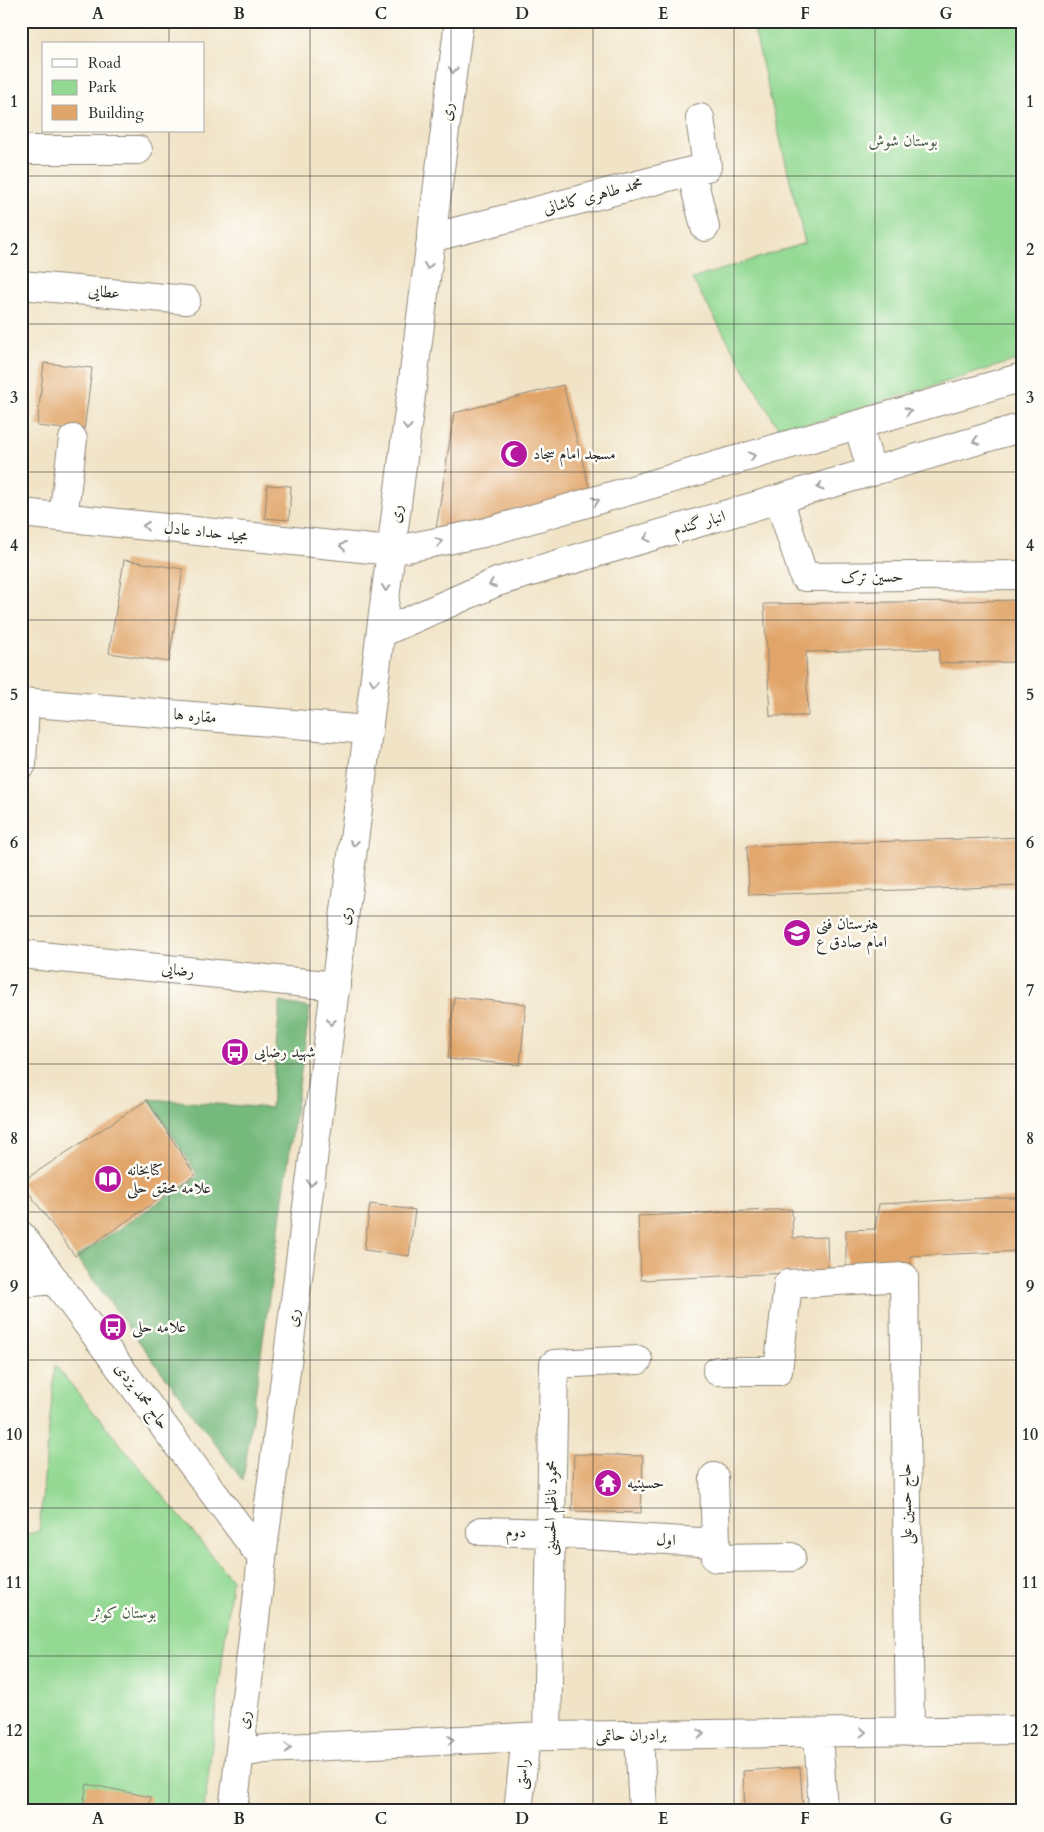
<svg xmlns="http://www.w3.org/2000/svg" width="1044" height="1832" font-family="Cardo,Amiri,serif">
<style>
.green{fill:#93d993;stroke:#5f825f}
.forest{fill:#76b97d;stroke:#507254}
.building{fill:#e1a569}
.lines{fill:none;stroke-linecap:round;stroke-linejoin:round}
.minor-casing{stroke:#8e8778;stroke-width:30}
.major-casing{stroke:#8e8778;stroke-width:30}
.minor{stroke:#fff;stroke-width:28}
.major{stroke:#fff;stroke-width:28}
.oneway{stroke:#a0a0a0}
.grid{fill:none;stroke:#2b2b2b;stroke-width:1;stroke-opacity:0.55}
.labels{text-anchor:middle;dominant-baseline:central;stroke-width:5;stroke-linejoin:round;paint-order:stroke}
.street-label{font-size:16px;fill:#2b2b2b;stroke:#fdfcf7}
.park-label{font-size:16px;fill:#4a5f4a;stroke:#fdfcf7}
.poi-label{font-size:16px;fill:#2b2b2b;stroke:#fdfcf7;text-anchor:start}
.neatline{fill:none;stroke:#2b2b2b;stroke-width:2}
.grid-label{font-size:16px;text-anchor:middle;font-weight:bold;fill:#2b2b2b}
</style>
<rect width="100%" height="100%" fill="#fdfcf7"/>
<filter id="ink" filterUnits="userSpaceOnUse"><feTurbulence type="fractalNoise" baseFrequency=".02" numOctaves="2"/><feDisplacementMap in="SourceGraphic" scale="10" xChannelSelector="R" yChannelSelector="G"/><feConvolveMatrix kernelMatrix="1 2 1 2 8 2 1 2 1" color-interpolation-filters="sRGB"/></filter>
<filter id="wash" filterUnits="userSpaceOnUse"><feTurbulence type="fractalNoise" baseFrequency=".0096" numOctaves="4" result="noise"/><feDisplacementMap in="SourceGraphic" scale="20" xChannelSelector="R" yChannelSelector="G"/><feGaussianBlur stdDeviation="1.12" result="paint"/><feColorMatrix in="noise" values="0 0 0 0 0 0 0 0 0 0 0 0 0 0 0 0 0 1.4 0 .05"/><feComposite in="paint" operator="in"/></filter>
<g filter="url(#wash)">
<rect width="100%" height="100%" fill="#f1e3c6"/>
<path class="green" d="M752 21H1023V358L781 433 692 279 805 243Z
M55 1365 232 1580 204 1811H21V1536L39 1531Z"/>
<path class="forest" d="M280 1002 310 1008 243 1481 76 1257 198 1176 149 1099 271 1108Z"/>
<g id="blocks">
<path class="building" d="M44 363 92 368 84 431 37 426Z
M563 385 591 495 435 536 454 413Z
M267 485 291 486 289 520 265 518Z
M124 560 183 569 169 662 109 653Z
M1023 600V662L939 663V649L806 652 808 716H770L764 604Z
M1023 837V886L749 895 747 846Z
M454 997 526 1004 520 1065 448 1059Z
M147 1100 195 1175 75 1256 21 1182Z
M984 1198H1023V1251L910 1256 911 1265 846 1268V1230L875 1229 879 1204Z
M370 1204 415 1210 409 1256 364 1250Z
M792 1209 793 1238 827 1237 828 1271 641 1280 638 1216Z
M574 1454 643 1456 641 1513 572 1511Z
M800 1767 803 1811H745L743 1771Z
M87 1784 151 1797 148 1811H82Z"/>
</g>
</g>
<g filter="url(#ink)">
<use href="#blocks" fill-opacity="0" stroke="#8e8778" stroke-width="1"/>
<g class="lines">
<g class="minor-casing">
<path id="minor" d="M21 150H138
M691 171 705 227
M431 238 707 167 700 118
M21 285 186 300
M858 425 872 472
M779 499 804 577 1023 575
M21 513 391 551 483 533 1023 377
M63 517 73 439
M381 633 497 582 1023 427
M21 702 368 730
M22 764 25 702
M21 954 336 986
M21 1235 262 1558 260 1576
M21 1283 55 1280
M717 1371H778L788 1284 904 1277 910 1732
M481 1531 551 1533 716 1543 714 1477
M716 1543V1558L791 1557
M818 1733 823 1811
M639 1735 643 1811
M547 1736 554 1364 638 1360
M240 1753 265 1749 547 1736 1023 1730
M518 1811 526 1737"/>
</g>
<g class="major-casing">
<path id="major" d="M233 1811 262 1558 459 21"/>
</g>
<use href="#minor" class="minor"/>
<use href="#major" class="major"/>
</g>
<defs><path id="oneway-chevron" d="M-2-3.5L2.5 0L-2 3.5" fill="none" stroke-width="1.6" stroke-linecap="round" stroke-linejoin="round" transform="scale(1.25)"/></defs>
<g class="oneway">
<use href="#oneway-chevron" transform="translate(453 70) rotate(97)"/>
<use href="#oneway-chevron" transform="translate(428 266) rotate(97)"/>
<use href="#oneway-chevron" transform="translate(908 411) rotate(-16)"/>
<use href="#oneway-chevron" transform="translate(407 427) rotate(97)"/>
<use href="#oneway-chevron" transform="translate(976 441) rotate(164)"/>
<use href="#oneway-chevron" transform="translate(752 456) rotate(-16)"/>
<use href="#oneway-chevron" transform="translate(820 487) rotate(164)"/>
<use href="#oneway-chevron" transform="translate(596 501) rotate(-16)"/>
<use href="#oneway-chevron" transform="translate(146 526) rotate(-174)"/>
<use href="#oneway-chevron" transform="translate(647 538) rotate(164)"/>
<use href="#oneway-chevron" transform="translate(439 542) rotate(-11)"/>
<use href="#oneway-chevron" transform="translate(343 546) rotate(-174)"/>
<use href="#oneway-chevron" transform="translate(492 584) rotate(157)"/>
<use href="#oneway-chevron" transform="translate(386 588) rotate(97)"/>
<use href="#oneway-chevron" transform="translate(374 682) rotate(97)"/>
<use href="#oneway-chevron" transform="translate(354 843) rotate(97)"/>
<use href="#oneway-chevron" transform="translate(331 1022) rotate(97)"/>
<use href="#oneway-chevron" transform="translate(311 1183) rotate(97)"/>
<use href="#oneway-chevron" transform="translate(863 1732) rotate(-1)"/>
<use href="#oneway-chevron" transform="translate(701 1734) rotate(-1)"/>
<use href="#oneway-chevron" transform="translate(451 1740) rotate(-3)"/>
<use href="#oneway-chevron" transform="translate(288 1748) rotate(-3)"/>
</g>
</g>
<path class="grid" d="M169 21V44M310 21V1811M451 21V1811M593 21V1811M734 21V1811M875 21V1811M169 131V1811M21 176H1023M21 324H1023M21 472H1023M21 620H1023M21 768H1023M21 916H1023M21 1064H1023M21 1212H1023M21 1360H1023M21 1508H1023M21 1656H1023"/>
<defs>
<g id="mosque-disc" transform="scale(1.4375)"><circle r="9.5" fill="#b5179e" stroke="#fdfcf7"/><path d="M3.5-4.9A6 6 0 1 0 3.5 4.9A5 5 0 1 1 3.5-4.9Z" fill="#fff"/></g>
<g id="school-disc" transform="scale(1.4375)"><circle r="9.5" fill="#b5179e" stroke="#fdfcf7"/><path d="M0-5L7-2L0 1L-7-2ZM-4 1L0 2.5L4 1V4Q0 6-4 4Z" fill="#fff"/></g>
<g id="bus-disc" transform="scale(1.4375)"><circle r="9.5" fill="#b5179e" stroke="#fdfcf7"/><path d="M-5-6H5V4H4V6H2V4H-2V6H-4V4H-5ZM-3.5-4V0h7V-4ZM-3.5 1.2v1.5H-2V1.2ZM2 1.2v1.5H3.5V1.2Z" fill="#fff"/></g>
<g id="library-disc" transform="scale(1.4375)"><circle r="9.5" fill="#b5179e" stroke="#fdfcf7"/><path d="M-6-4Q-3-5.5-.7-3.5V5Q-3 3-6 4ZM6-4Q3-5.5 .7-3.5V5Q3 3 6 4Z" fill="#fff"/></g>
<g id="temple-disc" transform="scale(1.4375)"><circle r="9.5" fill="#b5179e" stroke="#fdfcf7"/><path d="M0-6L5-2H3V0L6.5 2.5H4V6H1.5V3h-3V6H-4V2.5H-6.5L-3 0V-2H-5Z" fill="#fff"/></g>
</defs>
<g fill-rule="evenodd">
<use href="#mosque-disc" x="514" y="454"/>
<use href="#school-disc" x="797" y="933"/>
<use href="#bus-disc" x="235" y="1052"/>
<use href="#library-disc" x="108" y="1179"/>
<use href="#bus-disc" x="113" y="1327"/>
<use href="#temple-disc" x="608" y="1483"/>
</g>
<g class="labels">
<g class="street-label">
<text transform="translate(447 112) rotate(-83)">ری</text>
<text transform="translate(593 196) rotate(-15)">محمد طاهری کاشانی</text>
<text transform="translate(104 292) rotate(5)">عطایی</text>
<text transform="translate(396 514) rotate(-83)">ری</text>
<text transform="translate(699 523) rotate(-16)">انبار گندم</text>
<text transform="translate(206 532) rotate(6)">مجید حداد عادل</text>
<text transform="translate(872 577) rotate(-1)">حسین ترک</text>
<text transform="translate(195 716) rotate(5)">مقاره ها</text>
<text transform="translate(345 916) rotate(-83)">ری</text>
<text transform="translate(178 970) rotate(6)">رضایی</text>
<text transform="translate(293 1318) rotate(-83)">ری</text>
<text transform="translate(142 1396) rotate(53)">حاج محمد یزدی</text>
<text transform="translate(906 1504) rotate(-91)">حاج حسین علی</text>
<text transform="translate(551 1508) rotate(-89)">محمود ناظم الحسینی</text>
<text transform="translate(516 1532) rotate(2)">دوم</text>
<text transform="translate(666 1540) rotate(3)">اول</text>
<text transform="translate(244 1720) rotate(-83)">ری</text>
<text transform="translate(631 1735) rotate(-1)">برادران حاتمی</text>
<text transform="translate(522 1774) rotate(-84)">راستی</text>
</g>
<g class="park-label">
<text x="903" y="141">بوستان شوش</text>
<text x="124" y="1613">بوستان کوثر</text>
</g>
<g class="poi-label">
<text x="533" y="454">مسجد امام سجاد</text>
<text x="816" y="924">هنرستان فنی<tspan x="816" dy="18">امام صادق ع</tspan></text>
<text x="254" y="1052">شهید رضایی</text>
<text x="127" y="1170">کتابخانه<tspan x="127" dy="18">علامه محقق حلی</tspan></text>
<text x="132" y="1327">علامه حلی</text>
<text x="627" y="1483">حسینیه</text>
</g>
</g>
<rect width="1044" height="1832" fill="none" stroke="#fdfcf7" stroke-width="55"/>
<rect x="42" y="42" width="162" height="90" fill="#fdfcf7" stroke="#a9a8a5"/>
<rect x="52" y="59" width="25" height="8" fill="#ffffff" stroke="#a9a8a5"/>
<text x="88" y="68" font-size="15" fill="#2b2b2b">Road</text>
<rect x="52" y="80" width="25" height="15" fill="#93d993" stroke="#a9a8a5"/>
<text x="88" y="92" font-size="15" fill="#2b2b2b">Park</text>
<rect x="52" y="105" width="25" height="15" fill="#e1a569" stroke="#a9a8a5"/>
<text x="88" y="118" font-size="15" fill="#2b2b2b">Building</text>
<rect x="28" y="28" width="988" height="1776" class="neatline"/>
<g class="grid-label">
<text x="98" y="19">A</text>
<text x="239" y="19">B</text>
<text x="381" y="19">C</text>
<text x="522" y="19">D</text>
<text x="663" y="19">E</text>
<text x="805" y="19">F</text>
<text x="946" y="19">G</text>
<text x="14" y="107">1</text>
<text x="1030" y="107">1</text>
<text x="14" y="255">2</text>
<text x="1030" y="255">2</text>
<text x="14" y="403">3</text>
<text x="1030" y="403">3</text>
<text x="14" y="551">4</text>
<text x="1030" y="551">4</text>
<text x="14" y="700">5</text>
<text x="1030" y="700">5</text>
<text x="14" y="848">6</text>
<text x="1030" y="848">6</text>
<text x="14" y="996">7</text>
<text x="1030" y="996">7</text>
<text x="14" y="1144">8</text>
<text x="1030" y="1144">8</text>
<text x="14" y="1292">9</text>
<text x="1030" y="1292">9</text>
<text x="14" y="1440">10</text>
<text x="1030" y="1440">10</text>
<text x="14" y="1588">11</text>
<text x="1030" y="1588">11</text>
<text x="14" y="1736">12</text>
<text x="1030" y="1736">12</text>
<text x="98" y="1824">A</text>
<text x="239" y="1824">B</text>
<text x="381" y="1824">C</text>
<text x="522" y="1824">D</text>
<text x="663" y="1824">E</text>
<text x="805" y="1824">F</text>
<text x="946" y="1824">G</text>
</g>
</svg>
